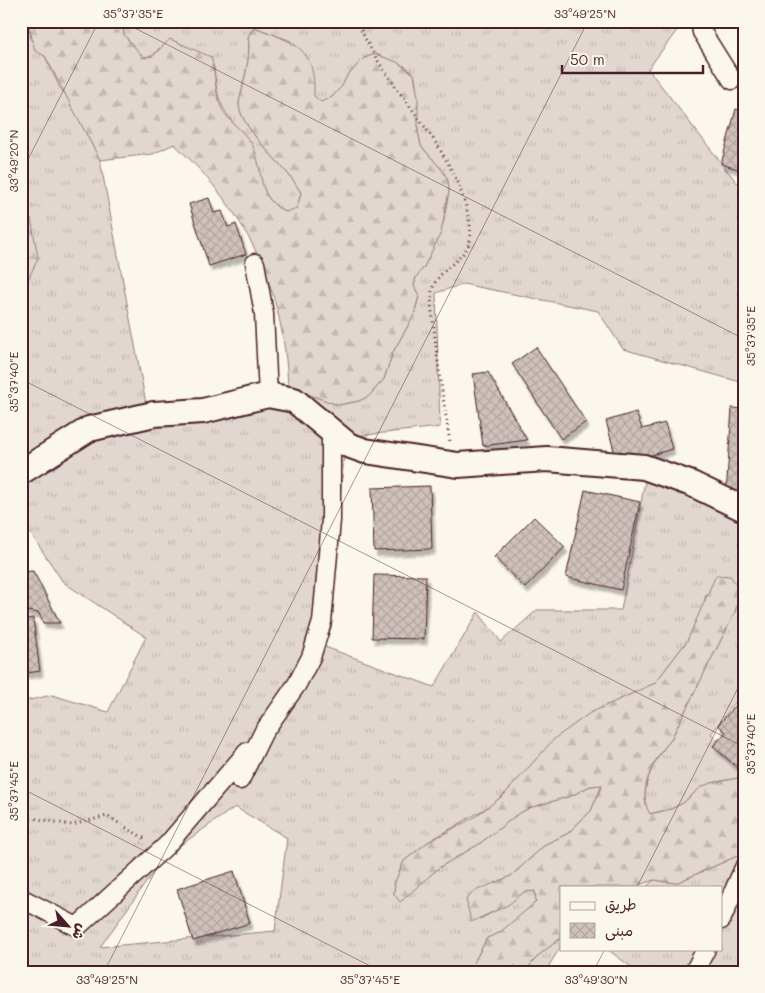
<svg xmlns="http://www.w3.org/2000/svg" width="765" height="993" font-family="Mali,'Playpen Sans Arabic',sans-serif">
<style>
.grass{fill:url(#grass-tufts);stroke:#967b7e;fill-rule:evenodd}
.forest{fill:url(#forest-firs);stroke:#967b7e}
.building{fill:url(#building-cross-hatch);stroke:#4a1f2b;filter:url(#shadow)}
.lines{fill:none;stroke-linecap:round;stroke-linejoin:round}
.street-casing{stroke:#4a1f2b;stroke-width:21}
.secondary-casing{stroke:#4a1f2b;stroke-width:28}
.path{stroke:#4a1f2b;stroke-width:3;stroke-dasharray:1 4;stroke-linecap:butt}
.street{stroke:#fbf7ec;stroke-width:18}
.secondary{stroke:#fbf7ec;stroke-width:24}
.ticks{fill:none;stroke:#4a1f2b;stroke-width:1;stroke-opacity:0.45}
.neatline{fill:none;stroke:#4a1f2b;stroke-width:2}
.ticks-label{font-size:12px;text-anchor:middle;fill:#4a1f2b}
</style>
<defs>
<pattern id="grass-tufts" width="24" height="20" patternUnits="userSpaceOnUse" patternTransform="scale(1.25)"><rect width="24" height="20" fill="#e2d7d0"/><path d="M3 7l-1-3M5 7V3M7 7l1-3M15 17l-1-3M17 17v-4M19 17l1-3" fill="none" stroke="#c3b8b3"/></pattern>
<pattern id="forest-firs" width="22" height="20" patternUnits="userSpaceOnUse" patternTransform="scale(1.25)"><rect width="22" height="20" fill="#e2d7d0"/><path d="M5 1l3.5 6h-7zM16 11l3.5 6h-7z" fill="#c3b8b3"/></pattern>
<pattern id="building-cross-hatch" width="8" height="8" patternUnits="userSpaceOnUse" patternTransform="scale(1.25)"><rect width="8" height="8" fill="#cfc2bc"/><path d="M0 0l8 8M0 8l8-8" fill="none" stroke="#b3a6a2"/></pattern>
<filter id="shadow"><feDropShadow dx="3" dy="5.5" stdDeviation="1" flood-color="#0004"/></filter>
</defs>
<rect width="100%" height="100%" fill="#fbf7ec"/>
<filter id="ink" filterUnits="userSpaceOnUse"><feTurbulence type="fractalNoise" baseFrequency=".02" numOctaves="2"/><feDisplacementMap in="SourceGraphic" scale="10" xChannelSelector="R" yChannelSelector="G"/><feConvolveMatrix kernelMatrix="1 2 1 2 8 2 1 2 1" color-interpolation-filters="sRGB"/></filter>
<g filter="url(#ink)">
<path class="grass" d="M21 21H28L31 40 45 56 60 88 67 96 100 160 150 425 288 387 338 405 359 401 370 395 384 379 393 352 414 315 419 296 414 286 416 277 424 267 443 223 449 191 443 171 421 146 418 131 416 83 414 74 406 67 376 54 364 58 347 76 342 86 332 97 321 103 314 96 291 41 254 27 248 37C251 53 246 70 243 86 242 92 239 99 239 105 243 134 288 166 301 193L297 209 286 212C257 198 263 174 253 147 250 141 243 135 238 129 219 105 217 98 214 67L159 48 153 56 143 57 124 35 122 21H677L678 29 648 69 737 183 744 177V383L623 349 598 311 463 284 436 293 440 427 346 437 325 647 434 687 478 612 501 642 537 610H621L645 481 744 511V691L711 734 744 762V777L711 783 693 794 683 803 671 809 649 814C637 792 654 759 670 741L735 612 741 591 706 595 700 617 687 641 655 683 602 708 537 758 512 788 490 806 428 842 404 861 395 882 394 894 406 895 440 867 479 844 518 814 529 808 571 796 590 786 602 785 591 811 567 834 546 844 511 876 499 881 480 919 499 909 524 892 535 890 536 902 499 934 487 938 469 972H21V702L52 695 108 712 146 637 63 582 21 519V286L26 283 24 211 21 210ZM235 807 287 838 275 931 100 947 165 856Z
M744 853V972H638L607 949H721V887H646L654 880 676 883Z
M561 938V946L545 972H524L540 954Z"/>
<path class="forest" d="M28 21H122L124 35 143 57 153 56 170 39 211 57C216 73 214 91 221 107 227 121 247 133 253 146 265 173 255 197 286 212L297 208 301 193C288 166 243 134 239 105 239 99 242 92 243 86 246 70 251 53 248 37L254 27C294 43 316 46 314 96L321 102 332 97 342 86 347 76 364 58 375 54 397 62 414 74 418 97V131L421 146 443 171 448 180 449 191 441 233 424 267 416 277 414 286 419 296 414 315 393 352 384 379 369 396 359 401 338 405 288 387C284 288 247 211 174 144L153 154 100 160 45 56 35 51Z
M21 210 31 218 38 258 26 284 21 286Z
M716 575 730 576 741 591 735 612 670 741C654 758 636 792 650 814L671 809 683 803 701 787 711 783 744 777V853L676 883 654 880 633 887H561V938L540 954 524 972H469L487 938 499 933 536 902 535 891 524 892 508 905 471 922 466 899 475 891 511 876 546 844 567 834 591 811 602 785 590 786 571 796 529 808 518 814 479 844 440 867 400 902 394 894 395 882 404 861 428 842 473 818 504 795 554 739 590 713 655 683 687 641Z"/>
<path class="building" d="M736 109 744 111V171L721 164Z
M209 198 214 213 222 211 228 227 236 224 246 254 209 266 189 204Z
M536 347 586 422 561 439 512 364Z
M488 372 527 440 483 446 473 374Z
M732 408 744 409V500L726 494Z
M636 412 642 429 665 423 672 449 618 465 606 421Z
M430 486 432 549 374 551 372 488Z
M585 490 640 502 621 590 566 577Z
M534 517 565 547 525 588 494 557Z
M33 571 60 623H43L39 613 21 610V572Z
M374 575 426 576 424 639 372 638Z
M33 618 40 671 21 674V620Z
M744 697V769L741 771 713 746 726 732 718 725Z
M234 871 250 923 193 941 177 889Z"/>
<g class="lines">
<g class="street-casing">
<path id="street" d="M700 21 702 32 732 80
M255 263 264 314 268 395
M240 780 263 733 297 684 311 657 322 622 331 520V432
M21 898 77 927 167 845 247 752
M721 920 744 868
M694 972 706 949"/>
</g>
<g class="secondary-casing">
<path id="secondary" d="M21 472 89 429 154 414 203 411 268 395 294 400 348 445 365 451 458 465 547 459 644 467 692 484 744 509"/>
</g>
<path class="path" d="M357 21C387 94 457 144 470 225 476 259 442 263 433 287 429 300 433 316 434 329 438 367 444 404 450 442H448
M21 816 72 825 107 816 147 840"/>
<use href="#street" class="street"/>
<use href="#secondary" class="secondary"/>
</g>
</g>
<path class="ticks" d="M121 21 744 339M21 173 99 21M21 379 744 747M21 788 382 972M637 887 744 676M104 972 588 21M593 972 605 949"/>
<rect width="765" height="993" fill="none" stroke="#fbf7ec" stroke-width="55"/>
<rect x="560" y="886" width="162" height="65" fill="#fbf7ec" stroke="#b4a19f"/>
<rect x="570" y="902" width="25" height="8" fill="#fbf7ec" stroke="#b4a19f"/>
<text x="605" y="910" font-size="15" fill="#4a1f2b">طريق</text>
<rect x="570" y="923" width="25" height="15" fill="url(#building-cross-hatch)" stroke="#b4a19f"/>
<text x="605" y="936" font-size="15" fill="#4a1f2b">مبنى</text>
<g transform="translate(68 926) rotate(117)" stroke="#fbf7ec" stroke-width="4" paint-order="stroke">
<path d="M0-4L9 19L0 12L-9 19Z" fill="#4a1f2b"/>
<text y="-8" font-size="14" font-weight="bold" text-anchor="middle" fill="#4a1f2b">ش</text>
</g>
<path d="M562 65v8h141v-8" fill="none" stroke="#4a1f2b" stroke-width="2.5"/>
<text x="570" y="65" font-size="15" fill="#4a1f2b" stroke="#fbf7ec" stroke-width="4" paint-order="stroke">50 m</text>
<rect x="28" y="28" width="710" height="938" class="neatline"/>
<g class="ticks-label">
<text x="133" y="18">35°37'35"E</text>
<text x="585" y="18">33°49'25"N</text>
<text transform="translate(14 161) rotate(-90)" y="4">33°49'20"N</text>
<text transform="translate(751 336) rotate(-90)" y="4">35°37'35"E</text>
<text transform="translate(14 382) rotate(-90)" y="4">35°37'40"E</text>
<text transform="translate(751 744) rotate(-90)" y="4">35°37'40"E</text>
<text transform="translate(14 791) rotate(-90)" y="4">35°37'45"E</text>
<text x="107" y="984">33°49'25"N</text>
<text x="370" y="984">35°37'45"E</text>
<text x="596" y="984">33°49'30"N</text>
</g>
</svg>
